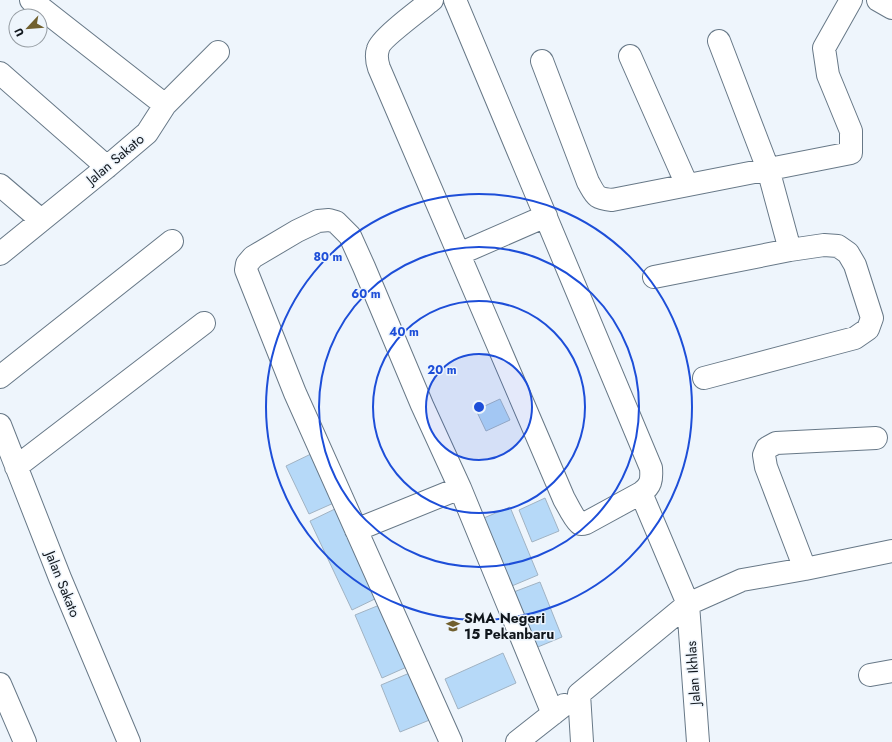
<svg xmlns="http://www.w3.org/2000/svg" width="892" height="742" font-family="Jost,sans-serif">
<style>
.building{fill:#b6d9f8;stroke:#a1b3c3}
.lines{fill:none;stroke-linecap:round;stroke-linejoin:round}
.minor-casing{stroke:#677887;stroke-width:24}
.minor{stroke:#fff;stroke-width:22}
.ring{fill:none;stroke:#1d4ed8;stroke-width:2}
.labels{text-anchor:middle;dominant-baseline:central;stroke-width:3;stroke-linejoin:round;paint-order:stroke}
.street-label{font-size:14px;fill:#10161c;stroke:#eef5fc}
.poi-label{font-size:14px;font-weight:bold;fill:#10161c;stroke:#eef5fc;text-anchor:start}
.centre{fill:#1d4ed8;stroke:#eef5fc;stroke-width:2}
.ring-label{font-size:12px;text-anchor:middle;font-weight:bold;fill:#1d4ed8;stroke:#eef5fc;stroke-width:3;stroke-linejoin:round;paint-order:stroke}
</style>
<rect width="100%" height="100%" fill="#eef5fc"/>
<path class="building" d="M500 399 510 420 486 431 476 410Z
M313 453 336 502 309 514 286 466Z
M545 498 559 531 532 542 519 510Z
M339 507 381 596 352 610 310 521Z
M510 507 538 575 507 588 479 520Z
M540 582 562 637 533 649 511 593Z
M382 604 409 666 382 678 355 615Z
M503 653 516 683 458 709 445 679Z
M412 672 432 719 400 732 381 685Z"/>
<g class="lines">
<g class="minor-casing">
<path id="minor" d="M31 0 165 105
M432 0C422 8 380 39 378 49 376 55 377 62 379 68L564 499C567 504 574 519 579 523 581 525 583 524 586 523L641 493
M455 0 651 468C652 480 651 486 641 493L688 604 698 742
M878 0 892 8
M719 41 768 169 790 250
M630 56 687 185
M542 61 588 182C596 196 595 198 612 200L851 153V131L828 75 824 48 851 0
M0 73 107 167
M0 185 41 220
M0 254 107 167 147 133 165 105 218 52
M459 254 546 216
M654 277 790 250 824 245 838 246 848 253 855 265 872 318 868 329 855 338 704 378
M0 377 172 241
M0 425 60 578 129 742
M16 467 204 323
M356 530 460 488 553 714
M805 569 766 467 764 455 767 448 776 443 876 438
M870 675 892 671
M0 684 25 742
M451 742 295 393 246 270 247 264 253 257 297 231 318 221 329 220 336 222 350 236 364 267 422 405 460 488
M517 742 564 705
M582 742 579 694 688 604 742 580 805 569 892 551"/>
</g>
<use href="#minor" class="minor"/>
</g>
<circle cx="479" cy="407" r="53" fill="#1d4ed8" fill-opacity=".12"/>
<g class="ring">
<circle cx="479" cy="407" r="53"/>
<circle cx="479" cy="407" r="106"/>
<circle cx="479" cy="407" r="160"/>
<circle cx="479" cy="407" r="213"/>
</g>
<defs>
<g id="school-bare" transform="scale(1.08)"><path d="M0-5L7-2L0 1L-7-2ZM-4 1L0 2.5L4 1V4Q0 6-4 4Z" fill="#71602e" stroke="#eef5fc" stroke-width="2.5" paint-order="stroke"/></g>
</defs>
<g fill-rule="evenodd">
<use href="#school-bare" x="453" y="626"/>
</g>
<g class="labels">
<g class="street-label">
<text transform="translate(115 159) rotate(-40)">Jalan Sakato</text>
<text transform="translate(63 584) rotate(68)">Jalan Sakato</text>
<text transform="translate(693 673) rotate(-94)">Jalan Ikhlas</text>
</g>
<g class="poi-label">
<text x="464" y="618">SMA Negeri<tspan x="464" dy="16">15 Pekanbaru</tspan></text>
</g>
</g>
<circle cx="479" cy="407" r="6" class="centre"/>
<g class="ring-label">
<text x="328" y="261">80 m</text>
<text x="366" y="298">60 m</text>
<text x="404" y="336">40 m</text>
<text x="442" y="374">20 m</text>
</g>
<g transform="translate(28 28) rotate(244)"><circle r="19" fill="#eef5fc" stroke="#959ca2"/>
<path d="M0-3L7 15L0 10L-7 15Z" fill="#71602e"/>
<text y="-6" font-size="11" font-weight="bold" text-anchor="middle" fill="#10161c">U</text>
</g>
</svg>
